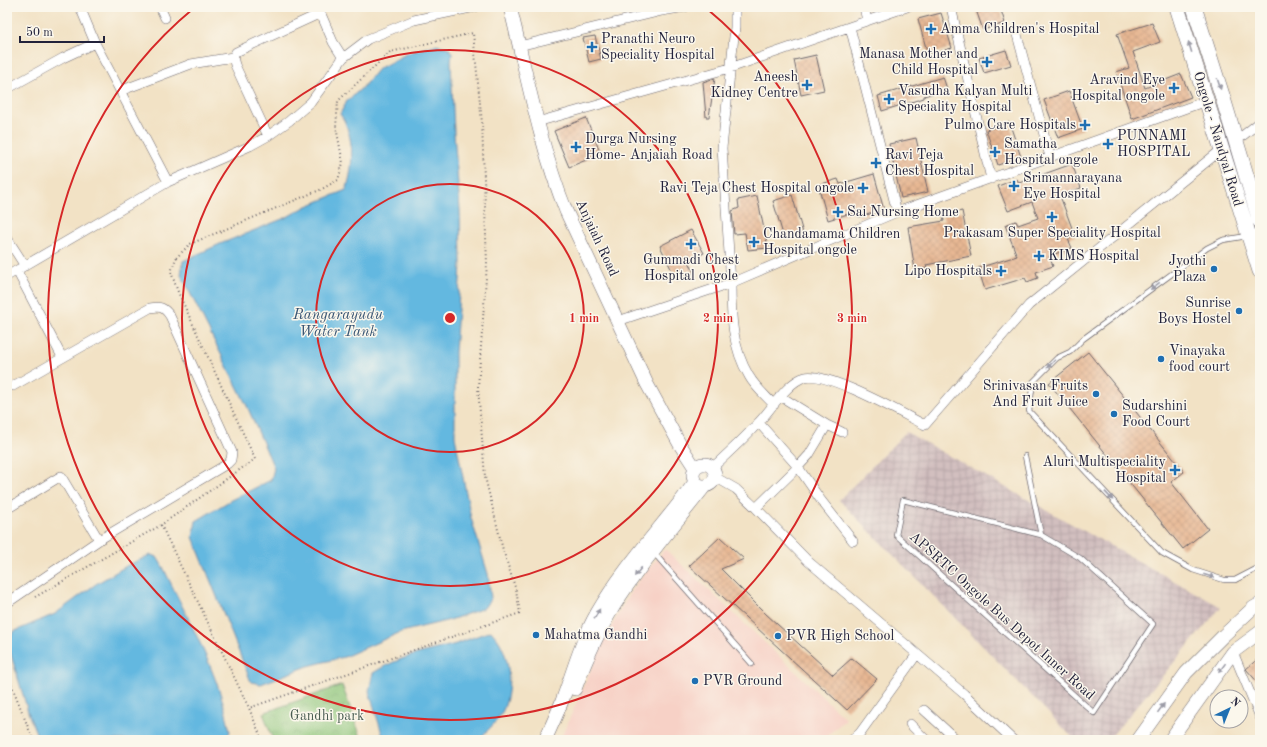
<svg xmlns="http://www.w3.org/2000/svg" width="1267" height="747" font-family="'Old Standard TT',serif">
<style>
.built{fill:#f7d1c6}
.industrial{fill:url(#industrial-grid)}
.park{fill:url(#park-crowns);stroke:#57735a}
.water{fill:#64b8e0;stroke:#436d8e}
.building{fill:url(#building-cross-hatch)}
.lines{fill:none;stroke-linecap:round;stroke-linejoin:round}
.lane-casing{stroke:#6b656b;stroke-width:6}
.street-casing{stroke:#6b656b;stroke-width:10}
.secondary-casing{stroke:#6b656b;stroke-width:14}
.primary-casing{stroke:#6b656b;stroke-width:16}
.path{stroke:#6b656b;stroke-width:2;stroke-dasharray:1 3;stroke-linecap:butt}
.lane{stroke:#fff;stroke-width:4.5}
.street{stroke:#fff;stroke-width:9}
.secondary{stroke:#fff;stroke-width:13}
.primary{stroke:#fff;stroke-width:15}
.oneway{fill:#9c9ca7}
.ring{fill:none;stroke:#d62828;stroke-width:2}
.poi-dot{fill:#1f6fb2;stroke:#fbf7ec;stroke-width:1.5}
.labels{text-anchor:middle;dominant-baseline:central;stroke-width:3;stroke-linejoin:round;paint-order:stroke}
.poi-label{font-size:14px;fill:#22223b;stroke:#fbf7ec;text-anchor:start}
.street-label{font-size:14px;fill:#22223b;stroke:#fbf7ec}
.park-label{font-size:14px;fill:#475b50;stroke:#fbf7ec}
.water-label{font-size:15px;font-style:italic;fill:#395675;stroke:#fbf7ec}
.centre{fill:#d62828;stroke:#fbf7ec;stroke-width:2}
.ring-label{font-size:12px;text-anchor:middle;font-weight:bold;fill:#d62828;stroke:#fbf7ec;stroke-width:3;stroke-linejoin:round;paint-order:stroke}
</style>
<defs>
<pattern id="industrial-grid" width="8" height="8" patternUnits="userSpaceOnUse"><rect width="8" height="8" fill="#d2bfbf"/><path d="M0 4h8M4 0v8" fill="none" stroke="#b4a4a5"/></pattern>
<pattern id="park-crowns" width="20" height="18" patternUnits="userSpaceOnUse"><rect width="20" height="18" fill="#8cc478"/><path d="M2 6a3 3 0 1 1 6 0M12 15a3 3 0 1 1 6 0" fill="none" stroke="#78a869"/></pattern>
<pattern id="building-cross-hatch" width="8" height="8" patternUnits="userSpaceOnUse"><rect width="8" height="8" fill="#e7b793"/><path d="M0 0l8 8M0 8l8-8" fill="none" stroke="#c69d80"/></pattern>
</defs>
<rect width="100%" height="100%" fill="#fbf7ec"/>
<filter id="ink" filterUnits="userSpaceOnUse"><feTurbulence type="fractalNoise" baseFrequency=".025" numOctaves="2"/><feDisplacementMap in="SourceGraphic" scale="8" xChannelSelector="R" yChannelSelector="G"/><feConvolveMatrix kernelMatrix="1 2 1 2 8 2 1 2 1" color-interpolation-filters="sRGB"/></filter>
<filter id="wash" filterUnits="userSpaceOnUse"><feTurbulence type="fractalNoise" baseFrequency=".012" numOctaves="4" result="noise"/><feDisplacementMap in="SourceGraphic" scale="16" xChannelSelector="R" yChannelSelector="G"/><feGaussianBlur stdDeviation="0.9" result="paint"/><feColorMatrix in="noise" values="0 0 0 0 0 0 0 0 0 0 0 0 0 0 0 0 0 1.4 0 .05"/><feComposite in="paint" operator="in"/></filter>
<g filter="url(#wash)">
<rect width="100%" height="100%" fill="#f2e2c5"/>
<path class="built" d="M665 549 846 719 822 740H560L603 642 632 589Z"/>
<path class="industrial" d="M906 432 1221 607 1108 740H1075L839 500Z"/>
<path class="park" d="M342 685 362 740H273L263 713Z"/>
<path class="water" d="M435 45 448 47 452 53 451 62 454 133 460 210 461 265 455 352V437L471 518 488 574 491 598 484 608 450 620 401 632 344 657 308 666 261 684 251 682 193 537 196 521 231 500 271 480 274 468 247 406 181 275 183 261 220 244 285 218 307 206 346 190C353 171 354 144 346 125 345 121 342 117 340 114L347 101 363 87 378 69 408 53Z
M151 555 157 557 163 567C188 620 220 674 230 732L224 740H39L30 718 8 645 13 632 55 614 96 584 128 565Z
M491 631C494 635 498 639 500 643 511 662 512 695 501 714 495 724 486 732 478 740H384L369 691 373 673C399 656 427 652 456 644 467 640 479 635 491 631Z"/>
<g id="blocks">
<path class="building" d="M975 7H1000L1005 23 983 30Z
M941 13 952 48 928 55 918 19Z
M1152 23 1160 42 1133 52 1145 88 1181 74 1191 97 1132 119 1116 72 1129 68 1117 34Z
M595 36 601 59 589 62 583 38Z
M1006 50 1011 65 984 73 979 58Z
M816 55 824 90 801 95 794 60Z
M943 77 947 89 924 96V98L882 111 878 96Z
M715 78 709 117H706L703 82Z
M1069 91 1083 129 1058 138 1044 100Z
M586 118 601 154 569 167 554 131Z
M1009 122 1021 157 998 165 986 130Z
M916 138 928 192 901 198 889 144Z
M1072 164 1081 188 1060 196 1075 236 1068 239 1072 248 1049 256 1053 266 1036 272 1038 278 1027 282 1025 278 985 290 978 268 1017 256 1005 225 1016 221 1018 225 1038 218 1032 202 1008 211 998 186 1017 179 1019 183Z
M874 174 884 210 859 217 858 211 828 220 818 185 838 179 840 184Z
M792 195 803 233 784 238 773 201Z
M757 196 768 248 748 250 745 233 734 234 732 211 739 208 738 200Z
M962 211 971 256 926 265 927 268 915 270 908 227 944 221 943 215Z
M691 230 704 253 689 261 694 273 677 281 660 246Z
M1088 352 1184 472 1171 482 1208 529 1183 549 1049 383Z
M720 537 744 559 721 569 766 614 833 675 852 658 877 679 847 710 689 566Z
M1260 657V685L1246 669Z"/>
</g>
</g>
<g filter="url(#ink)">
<use href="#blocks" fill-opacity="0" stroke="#6b656b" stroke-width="1"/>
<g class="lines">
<g class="lane-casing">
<path id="lane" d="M1247 236 1223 240 1207 248 1083 339 1070 352 1057 358 1033 382 1029 411 1162 553 1193 570 1224 580H1235L1260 567
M7 404V403
M1025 456 1041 535 1080 558 1153 624 1094 713 896 535 903 500 1041 535
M653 552 752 664"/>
</g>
<g class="street-casing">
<path id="street" d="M80 7 95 43 168 182
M160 7 165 18
M318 7 333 42 343 58
M864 7 867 21
M951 7 991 179
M850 27 897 212
M1016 31 1050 157
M519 46 662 11 685 7
M7 89 63 58 95 43
M120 91 191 64 233 57
M537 122 730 68 907 7
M268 136 235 65 233 57 236 52 321 13
M1236 141 1260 122
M1250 189 1260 183
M7 238 25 266
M17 271 62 357
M7 276 168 182 250 146 268 136 289 121 311 102 343 58 368 39 414 20 475 7
M618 321 731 283 722 148 735 27V7
M780 396 827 425 842 432
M774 405C766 396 755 387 749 376 732 348 731 315 731 283L897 212 1206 101
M759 423 798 467 820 499 853 541
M712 468C728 453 744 439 758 423 771 410 787 382 805 377 827 371 903 414 925 425L1029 305 1221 150
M715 477 736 489 756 508 809 562 964 694 1013 740
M756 508 798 467 809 455 827 425
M7 509 61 476 99 540
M7 603 99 540 227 464 231 460 232 452 170 316C164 307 160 306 150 308L13 386
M1233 652 1260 717
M924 710 957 740
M910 724 926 740
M852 740 860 733 917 654"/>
</g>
<g class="secondary-casing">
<path id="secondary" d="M510 7C527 76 540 146 566 211L647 384 679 443 695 468
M693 475a11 11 0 1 1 22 0a11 11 0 1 1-22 0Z
M575 689C587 657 600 627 619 598 644 559 676 523 705 486
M545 740C551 727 557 714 562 701 573 672 581 641 597 613 624 566 663 526 695 482
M1138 740 1186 673 1224 635 1253 608 1260 604
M1170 740 1233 652 1260 632"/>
</g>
<g class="primary-casing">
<path id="primary" d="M1177 7 1260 271
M1194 7 1222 95 1260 221"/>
</g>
<path class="path" d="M161 525 249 708 262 740
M35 597 161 525 255 459 178 292 171 272 176 258 190 244 322 189 338 180 343 163 336 127 338 101 390 52 473 33 482 123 487 264 478 387 485 477 503 550 516 590 520 613 249 708
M7 673 33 740"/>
<use href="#lane" class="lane"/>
<use href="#street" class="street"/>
<use href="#secondary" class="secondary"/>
<use href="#primary" class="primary"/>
</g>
<defs><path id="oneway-solid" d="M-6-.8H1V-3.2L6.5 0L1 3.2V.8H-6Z"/></defs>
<g class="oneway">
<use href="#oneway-solid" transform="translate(1190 47) rotate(-107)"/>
<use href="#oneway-solid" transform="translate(1219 84) rotate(72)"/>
<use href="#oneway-solid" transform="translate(1155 286) rotate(143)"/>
<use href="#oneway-solid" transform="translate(1051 364) rotate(135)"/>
<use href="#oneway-solid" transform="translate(1109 496) rotate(47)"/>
<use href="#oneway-solid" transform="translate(638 572) rotate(128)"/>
<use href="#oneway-solid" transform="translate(1209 576) rotate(18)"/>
<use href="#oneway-solid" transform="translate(597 614) rotate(-61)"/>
<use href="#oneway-solid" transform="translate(1222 668) rotate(126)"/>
<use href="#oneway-solid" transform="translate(1161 708) rotate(-54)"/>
</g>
</g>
<g class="ring">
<circle cx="450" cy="318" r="134"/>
<circle cx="450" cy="318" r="268"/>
<path d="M706 8A402 402 0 1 1 194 8"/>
</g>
<g class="poi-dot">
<path d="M929 23h4v4h4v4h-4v4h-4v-4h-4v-4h4z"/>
<path d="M590 41h4v4h4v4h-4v4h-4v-4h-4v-4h4z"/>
<path d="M985 56h4v4h4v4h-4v4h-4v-4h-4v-4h4z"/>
<path d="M805 79h4v4h4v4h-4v4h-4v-4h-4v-4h4z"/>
<path d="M1172 82h4v4h4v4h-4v4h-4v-4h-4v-4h4z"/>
<path d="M887 93h4v4h4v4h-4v4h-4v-4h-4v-4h4z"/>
<path d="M1083 119h4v4h4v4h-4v4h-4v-4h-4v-4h4z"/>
<path d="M1106 138h4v4h4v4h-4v4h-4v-4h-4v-4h4z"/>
<path d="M574 141h4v4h4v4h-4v4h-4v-4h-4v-4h4z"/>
<path d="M993 146h4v4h4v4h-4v4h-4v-4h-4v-4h4z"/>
<path d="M874 157h4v4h4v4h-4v4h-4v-4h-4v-4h4z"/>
<path d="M1012 180h4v4h4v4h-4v4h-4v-4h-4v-4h4z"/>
<path d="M861 182h4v4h4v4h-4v4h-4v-4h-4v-4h4z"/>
<path d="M836 206h4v4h4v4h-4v4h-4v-4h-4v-4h4z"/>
<path d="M1050 211h4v4h4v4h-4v4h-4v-4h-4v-4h4z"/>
<path d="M752 236h4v4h4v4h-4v4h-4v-4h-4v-4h4z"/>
<path d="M689 238h4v4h4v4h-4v4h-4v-4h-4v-4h4z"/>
<path d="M1037 250h4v4h4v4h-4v4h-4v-4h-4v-4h4z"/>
<circle cx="1214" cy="269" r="4"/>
<path d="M999 265h4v4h4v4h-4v4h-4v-4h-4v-4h4z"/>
<circle cx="1239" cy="311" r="4"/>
<circle cx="1161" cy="359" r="4"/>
<circle cx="1096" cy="394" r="4"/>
<circle cx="1114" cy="414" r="4"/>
<path d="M1173 464h4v4h4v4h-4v4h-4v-4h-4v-4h4z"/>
<circle cx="536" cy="635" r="4"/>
<circle cx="778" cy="636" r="4"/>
<circle cx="695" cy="681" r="4"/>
</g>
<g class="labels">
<g class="poi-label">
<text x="940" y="29">Amma Children's Hospital</text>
<text x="601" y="39">Pranathi Neuro<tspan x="601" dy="16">Speciality Hospital</tspan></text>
<text x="978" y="54" text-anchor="end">Manasa Mother and<tspan x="978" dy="16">Child Hospital</tspan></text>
<text x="798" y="77" text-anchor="end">Aneesh<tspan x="798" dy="16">Kidney Centre</tspan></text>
<text x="1165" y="80" text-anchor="end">Aravind Eye<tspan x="1165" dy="16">Hospital ongole</tspan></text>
<text x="898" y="91">Vasudha Kalyan Multi<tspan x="898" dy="16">Speciality Hospital</tspan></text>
<text x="1076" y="125" text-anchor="end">Pulmo Care Hospitals</text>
<text x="1117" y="136">PUNNAMI<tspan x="1117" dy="16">HOSPITAL</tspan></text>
<text x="585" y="139">Durga Nursing<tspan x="585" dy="16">Home- Anjaiah Road</tspan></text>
<text x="1004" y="144">Samatha<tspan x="1004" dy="16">Hospital ongole</tspan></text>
<text x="885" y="155">Ravi Teja<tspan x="885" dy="16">Chest Hospital</tspan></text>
<text x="1023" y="178">Srimannarayana<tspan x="1023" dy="16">Eye Hospital</tspan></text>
<text x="854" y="188" text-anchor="end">Ravi Teja Chest Hospital ongole</text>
<text x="847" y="212">Sai Nursing Home</text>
<text x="1052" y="233" text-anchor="middle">Prakasam Super Speciality Hospital</text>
<text x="763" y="234">Chandamama Children<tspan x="763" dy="16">Hospital ongole</tspan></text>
<text x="1048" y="256">KIMS Hospital</text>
<text x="691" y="260" text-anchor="middle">Gummadi Chest<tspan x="691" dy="16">Hospital ongole</tspan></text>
<text x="1206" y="261" text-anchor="end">Jyothi<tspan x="1206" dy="16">Plaza</tspan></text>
<text x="992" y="271" text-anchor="end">Lipo Hospitals</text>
<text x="1231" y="303" text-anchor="end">Sunrise<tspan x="1231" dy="16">Boys Hostel</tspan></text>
<text x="1169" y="351">Vinayaka<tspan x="1169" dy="16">food court</tspan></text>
<text x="1088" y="386" text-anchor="end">Srinivasan Fruits<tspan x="1088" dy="16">And Fruit Juice</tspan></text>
<text x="1122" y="406">Sudarshini<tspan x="1122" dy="16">Food Court</tspan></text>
<text x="1166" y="462" text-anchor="end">Aluri Multispeciality<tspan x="1166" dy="16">Hospital</tspan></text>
<text x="544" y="635">Mahatma Gandhi</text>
<text x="786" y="636">PVR High School</text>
<text x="703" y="681">PVR Ground</text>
</g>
<g class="street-label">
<text transform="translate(1218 139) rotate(73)">Ongole - Nandyal Road</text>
<text transform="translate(597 238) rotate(65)">Anjaiah Road</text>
<text transform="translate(1002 616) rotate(42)">APSRTC Ongole Bus Depot Inner Road</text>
</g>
<g class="park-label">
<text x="327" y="716">Gandhi park</text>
</g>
<g class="water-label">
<text x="338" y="315">Rangarayudu<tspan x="338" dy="17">Water Tank</tspan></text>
</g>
</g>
<circle cx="450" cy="318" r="6" class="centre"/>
<g class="ring-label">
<text x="584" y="322">1 min</text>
<text x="718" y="322">2 min</text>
<text x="852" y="322">3 min</text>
</g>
<rect width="1267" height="747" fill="none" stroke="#fbf7ec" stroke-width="24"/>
<g transform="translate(1229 709) rotate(43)"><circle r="19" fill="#fbf7ec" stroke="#a4a2a5"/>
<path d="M0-3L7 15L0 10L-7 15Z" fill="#1f6fb2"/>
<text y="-6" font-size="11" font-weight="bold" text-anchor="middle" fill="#22223b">N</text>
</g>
<path d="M20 36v6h84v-6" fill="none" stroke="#22223b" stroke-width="2"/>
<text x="26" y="36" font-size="12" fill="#22223b" stroke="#fbf7ec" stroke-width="3" paint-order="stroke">50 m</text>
</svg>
